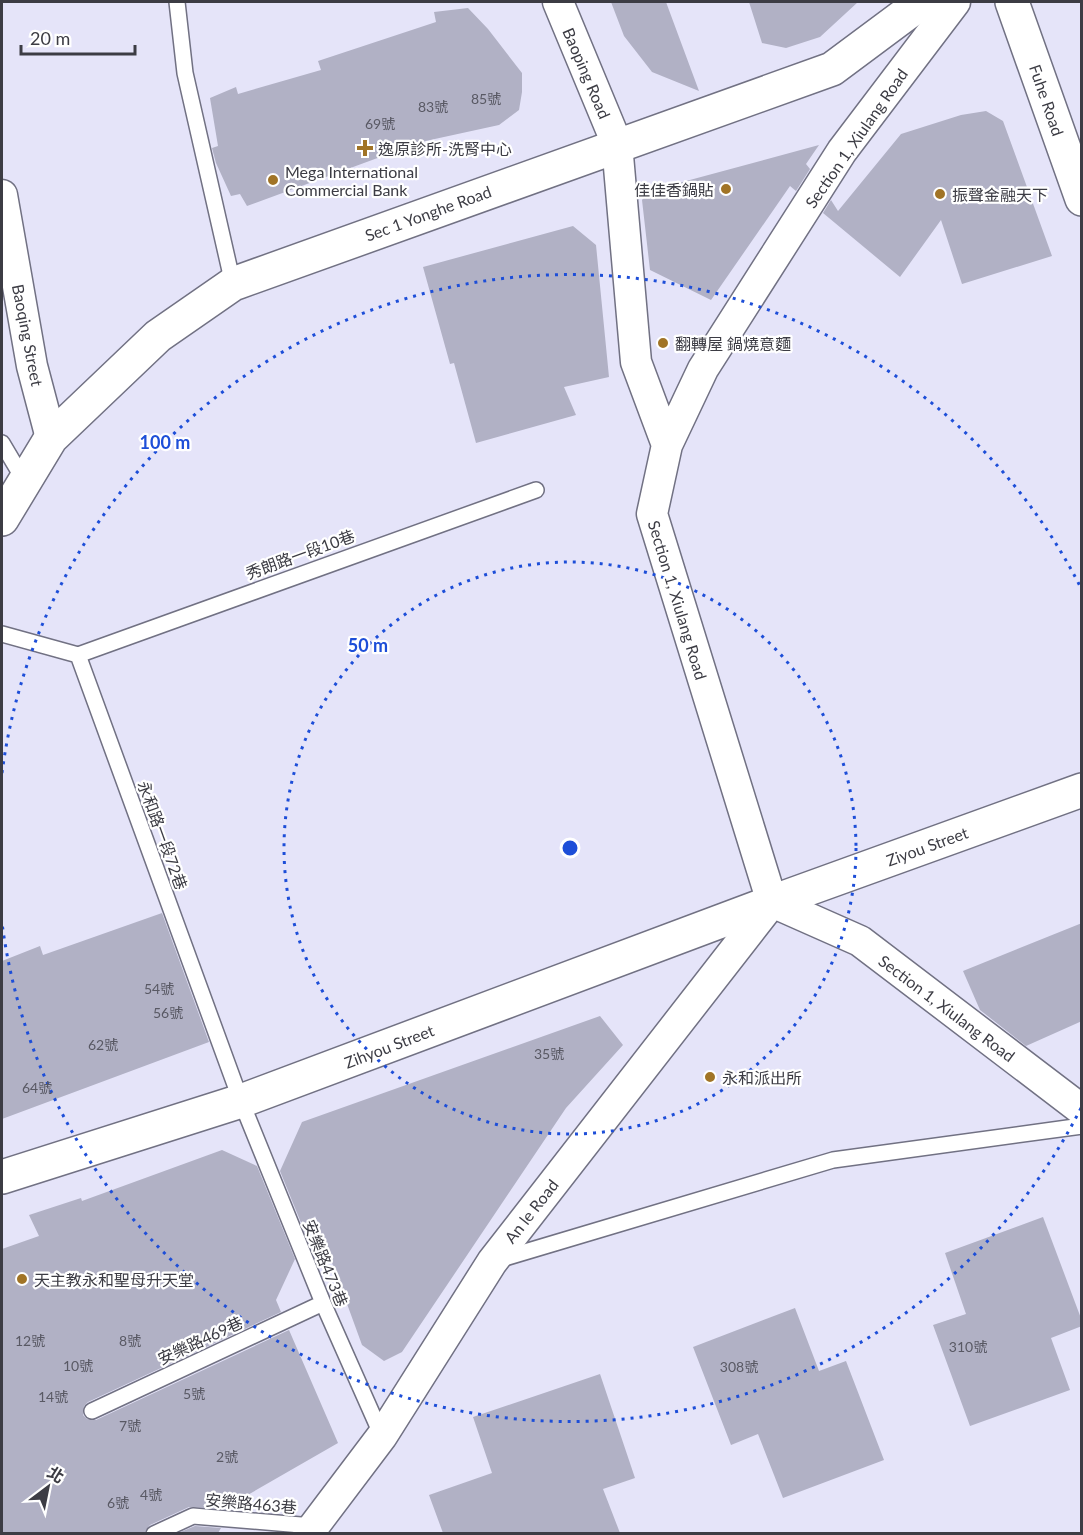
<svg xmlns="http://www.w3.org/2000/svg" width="1083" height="1535" font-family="Lato,'Noto Sans TC',sans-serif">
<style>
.building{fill:#b1b1c5}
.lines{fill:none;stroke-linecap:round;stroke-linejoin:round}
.service-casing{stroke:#717183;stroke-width:18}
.minor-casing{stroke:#717183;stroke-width:33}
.tertiary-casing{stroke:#717183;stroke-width:36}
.secondary-casing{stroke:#717183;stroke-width:36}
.service{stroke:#fff;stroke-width:15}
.minor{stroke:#fff;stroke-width:30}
.tertiary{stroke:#fff;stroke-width:33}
.secondary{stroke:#fff;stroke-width:33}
.ring{fill:none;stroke:#1d4ed8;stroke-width:3;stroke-dasharray:3 6}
.poi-dot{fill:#a17426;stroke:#fff;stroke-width:2}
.labels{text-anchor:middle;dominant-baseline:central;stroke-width:4.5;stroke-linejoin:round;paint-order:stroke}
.number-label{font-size:14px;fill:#595964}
.street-label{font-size:16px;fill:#3c3c44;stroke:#fff}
.poi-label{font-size:16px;fill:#3c3c44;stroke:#fff;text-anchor:start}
.centre{fill:#1d4ed8;stroke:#fff;stroke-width:3}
.ring-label{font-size:18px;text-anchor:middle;font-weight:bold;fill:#1d4ed8;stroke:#fff;stroke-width:4.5;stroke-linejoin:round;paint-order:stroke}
</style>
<rect width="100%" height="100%" fill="#e5e4f9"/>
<path class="building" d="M611 2H666L699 91 652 72 624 36Z
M749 2H858L820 37 786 48 762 43Z
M468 8 488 29 522 73V92L519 110 499 125 421 142 247 206 240 194 231 196 216 163 212 148 218 146 210 98 236 87 238 94 321 70 318 61 436 22 434 12Z
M986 111 1003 121 1052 256 962 284 941 220 900 277 823 213 831 200 838 211 901 134 961 115Z
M819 145 806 164 810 169 796 191 790 186 711 300 650 270 642 200 649 191Z
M573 226 596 245 609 377 564 387 576 415 476 443 454 363 450 364 423 267Z
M162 913 209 1042 2 1119V961L40 946 43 955Z
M1082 923V1021L1026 1046 980 1010 963 971Z
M600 1016 623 1045 566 1108 402 1352 384 1361 362 1345 315 1216 306 1235 280 1171 302 1122Z
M222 1150 257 1166 295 1259 276 1300 281 1312 88 1402 84 1406 83 1415 87 1419 96 1420 289 1330 338 1443 232 1504 230 1509 189 1507 150 1525 144 1533H2V1249L39 1236 29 1215 81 1198 82 1201Z
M1043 1217 1082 1321V1326L1051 1338 1070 1390 970 1426 933 1325 966 1314 945 1253Z
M795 1308 819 1371 846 1361 884 1460 783 1498 758 1434 731 1445 693 1347Z
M600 1374 635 1478 603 1489 620 1533H443L429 1495 492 1473 473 1417Z
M195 1526 221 1528 218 1533H178Z"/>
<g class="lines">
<g class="service-casing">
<path id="service" d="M177 2 185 73 233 284
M2 443 24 480
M2 634 78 655
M78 655 241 1101 323 1303 382 1436
M78 655 536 490
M498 1260 833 1160 1082 1126
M92 1411 323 1303
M154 1534 193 1516 313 1526"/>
</g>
<g class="minor-casing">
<path id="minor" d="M558 2 617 144 636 362 667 445
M955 2 842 151 703 369 667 445 652 514 772 902 860 941 1082 1110
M2 195 32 366 51 438
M308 1534 382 1436 492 1262 772 902"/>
</g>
<g class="tertiary-casing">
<path id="tertiary" d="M1012 2 1082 199
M2 1177 241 1101 772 902 1082 790"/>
</g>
<g class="secondary-casing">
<path id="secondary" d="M2 519 51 438 158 336 233 284 832 69 922 2"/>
</g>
<use href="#service" class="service"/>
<use href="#minor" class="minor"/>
<use href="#tertiary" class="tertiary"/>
<use href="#secondary" class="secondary"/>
</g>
<g class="ring">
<circle cx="570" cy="848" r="286"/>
<path d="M1081 1108A573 573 0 0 1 2 923M2 773A573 573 0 0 1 1081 588"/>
</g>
<g class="poi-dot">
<path d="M362 139h6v6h6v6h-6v6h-6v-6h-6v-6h6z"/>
<circle cx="273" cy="180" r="6"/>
<circle cx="726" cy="189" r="6"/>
<circle cx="940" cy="194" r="6"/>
<circle cx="663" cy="343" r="6"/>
<circle cx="710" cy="1077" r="6"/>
<circle cx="22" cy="1279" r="6"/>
</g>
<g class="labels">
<g class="number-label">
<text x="486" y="98">85號</text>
<text x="433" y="106">83號</text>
<text x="380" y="123">69號</text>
<text x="159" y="988">54號</text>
<text x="168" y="1012">56號</text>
<text x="103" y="1044">62號</text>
<text x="549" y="1053">35號</text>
<text x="37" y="1087">64號</text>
<text x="30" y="1340">12號</text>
<text x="130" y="1340">8號</text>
<text x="968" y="1346">310號</text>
<text x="78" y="1365">10號</text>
<text x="739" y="1366">308號</text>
<text x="194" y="1393">5號</text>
<text x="53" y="1396">14號</text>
<text x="130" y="1425">7號</text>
<text x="227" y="1456">2號</text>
<text x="151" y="1494">4號</text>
<text x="118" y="1502">6號</text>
</g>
<g class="street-label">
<text transform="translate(587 73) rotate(67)">Baoping Road</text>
<text transform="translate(1047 100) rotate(71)">Fuhe Road</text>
<text transform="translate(856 138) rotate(-55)">Section 1, Xiulang Road</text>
<text transform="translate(428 213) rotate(-20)">Sec 1 Yonghe Road</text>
<text transform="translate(28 335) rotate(79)">Baoqing Street</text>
<text transform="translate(300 554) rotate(-20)">秀朗路一段10巷</text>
<text transform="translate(678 600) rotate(73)">Section 1, Xiulang Road</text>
<text transform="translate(163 835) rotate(70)">永和路一段72巷</text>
<text transform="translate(927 846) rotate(-20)">Ziyou Street</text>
<text transform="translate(947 1008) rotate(37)">Section 1, Xiulang Road</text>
<text transform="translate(389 1046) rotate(-21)">Zihyou Street</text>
<text transform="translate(531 1211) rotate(-52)">An le Road</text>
<text transform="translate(326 1263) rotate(68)">安樂路473巷</text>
<text transform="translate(200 1340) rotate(-25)">安樂路469巷</text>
<text transform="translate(251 1503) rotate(5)">安樂路463巷</text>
</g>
<g class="poi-label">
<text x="378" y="148">逸原診所-洗腎中心</text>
<text x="285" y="171">Mega International<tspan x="285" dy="18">Commercial Bank</tspan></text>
<text x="714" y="189" text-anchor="end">佳佳香鍋貼</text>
<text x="952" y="194">振聲金融天下</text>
<text x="675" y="343">翻轉屋 鍋燒意麵</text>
<text x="722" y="1077">永和派出所</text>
<text x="34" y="1279">天主教永和聖母升天堂</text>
</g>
</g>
<circle cx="570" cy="848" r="9" class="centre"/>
<g class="ring-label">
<text x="165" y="449">100 m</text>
<text x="368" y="652">50 m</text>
</g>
<rect width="1083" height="1535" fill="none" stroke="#3c3c44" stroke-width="6"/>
<g transform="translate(48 1487) rotate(32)" stroke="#ffffff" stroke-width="4.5" paint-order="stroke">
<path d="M0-4.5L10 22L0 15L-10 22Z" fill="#3c3c44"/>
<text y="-9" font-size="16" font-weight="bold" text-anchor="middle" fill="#3c3c44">北</text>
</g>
<path d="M21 45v9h114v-9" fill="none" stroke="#3c3c44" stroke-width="3"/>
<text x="30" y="45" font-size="18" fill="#3c3c44" stroke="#ffffff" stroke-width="4.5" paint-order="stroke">20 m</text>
</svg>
